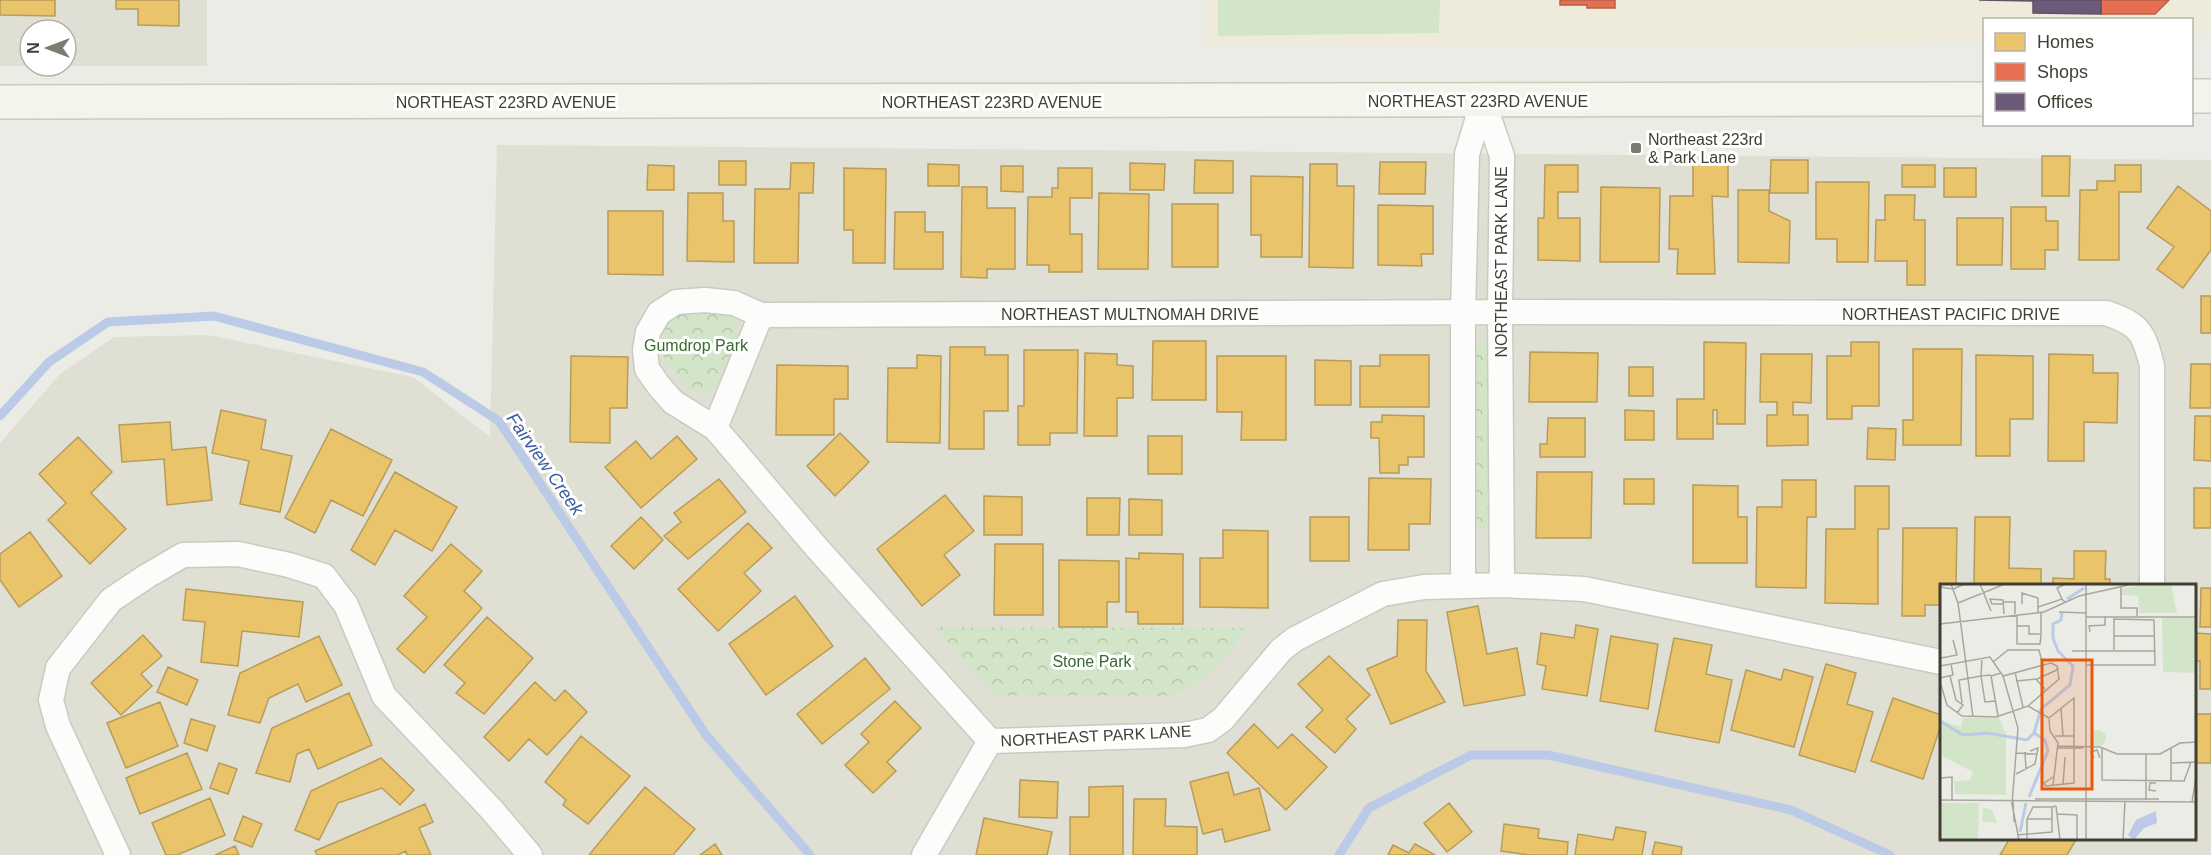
<svg xmlns="http://www.w3.org/2000/svg" width="2211" height="855" font-family="Helvetica,sans-serif">
<style>
.residential{fill:#e0dfd4;fill-rule:evenodd}
.commercial{fill:#eeebda}
.grass{fill:#d3e5c8}
.forest{fill:url(#forest-crowns)}
.homes{fill:#e9c46a;stroke:#b79c5a;stroke-width:1.5}
.shops{fill:#e76f51;stroke:#b56148;stroke-width:1.5}
.offices{fill:#6d597a;stroke:#605165;stroke-width:1.5}
.lines{fill:none;stroke-linecap:round;stroke-linejoin:round}
.stream{stroke:#bacae7;stroke-width:9}
.minor-casing{stroke:#cacac4;stroke-width:27}
.secondary-casing{stroke:#cacabe;stroke-width:36}
.minor{stroke:#fcfcfb;stroke-width:24}
.secondary{stroke:#f4f4ed;stroke-width:33}
.poi-dot{fill:#7d7c72;stroke:#fff;stroke-width:2}
.labels{text-anchor:middle;dominant-baseline:central;stroke-width:6;stroke-linejoin:round;paint-order:stroke}
.street-label{font-size:16px;fill:#413f34;stroke:#fff}
.poi-label{font-size:16px;fill:#413f34;stroke:#fff;text-anchor:start}
.park-label{font-size:16px;fill:#376b2f;stroke:#fff}
.water-label{font-size:18px;font-style:italic;fill:#3a5ca0;stroke:#fff}
.inset-river{fill:none;stroke:#bacae7;stroke-width:3}
.inset-road{fill:none;stroke:#a8a79f;stroke-width:1.5}
.view{fill:#e8590c;fill-opacity:0.15;stroke:#e8590c;stroke-width:3}
.inset-edge{fill:none;stroke:#413f34;stroke-width:3}
</style>
<defs>
<pattern id="forest-crowns" width="20" height="18" patternUnits="userSpaceOnUse" patternTransform="scale(1.5)"><rect width="20" height="18" fill="#d3e5c8"/><path d="M2 6a3 3 0 1 1 6 0M12 15a3 3 0 1 1 6 0" fill="none" stroke="#b6c6ac"/></pattern>
</defs>
<rect width="100%" height="100%" fill="#ecece6"/>
<path class="residential" d="M0 0H207V66H66V30H30V66H0Z
M497 145 2211 160V855H0V443L60 374 114 337 208 335 413 377 490 437ZM1941 585H2194V838H1941Z"/>
<path class="commercial" d="M1206 0H2211V34H2192V20H1984V41L1763 48 1206 45Z"/>
<path class="grass" d="M1218 0H1440L1439 33 1218 36Z"/>
<path class="forest" d="M680 312H724L732 317 737 324 738 334 718 384 706 394 691 391 665 361 660 348 668 321Z
M1484 342 1490 344 1492 526 1488 530H1481L1475 523V352L1477 346Z
M934 627 1249 628C1225 656 1203 692 1163 696L995 695Z"/>
<path class="homes" d="M0 0H55V16L0 15Z
M116 0H179V26L138 25V9H116Z
M2042 156H2070L2069 196H2042Z
M1195 160 1233 161V193H1194Z
M1771 160H1808V193H1770Z
M719 161H746V185H719Z
M1380 162H1426L1425 194H1379Z
M791 163H814L813 193H799L798 263H754L755 189H790Z
M1130 163 1165 164 1164 190H1130Z
M1693 163 1728 164V197L1712 196 1715 274H1677L1678 249H1669L1670 196H1693Z
M928 164 959 165V186H928Z
M1310 164H1337V186H1354L1353 268 1309 267Z
M648 165 674 166V190H647Z
M1545 165H1578V192H1558V218H1580V261L1538 260V218H1544Z
M1902 165H1935V187H1902Z
M2115 165H2141V192H2119V260H2079L2080 190H2097V181H2115Z
M1001 166H1023V192L1001 191Z
M844 168 886 169 885 263H853V230H844Z
M1058 168H1092V198H1070V234H1082V272H1049V265H1027L1028 197H1052V188H1058Z
M1944 168H1976V197H1944Z
M1251 176 1303 177 1302 257H1261V235H1251Z
M1816 182H1869L1868 262H1837V239H1816Z
M2178 186 2211 211V250L2183 288 2157 269 2174 247 2147 228Z
M962 187H987V208H1015V269H987V278L961 277Z
M1601 187 1660 188 1659 262H1600Z
M1738 190H1769V211L1790 221 1789 263 1738 262Z
M688 193H723V221H734V262L687 261Z
M1099 193 1149 194 1148 269H1098Z
M1885 195H1915L1914 220H1925V285H1907V261H1875L1876 220H1885Z
M1172 204H1218V267H1172Z
M1378 205 1433 206V254H1421L1422 266 1378 265Z
M2011 207H2046V221H2058V250H2045V269H2011Z
M608 211H663V275L608 274Z
M895 212H925V232H943V269H894Z
M1957 218H2003L2002 265H1957Z
M2201 296H2211V333H2201Z
M1153 341H1206V400H1152Z
M1704 342 1746 343 1745 424H1717V410H1713V439H1677V399H1704Z
M1851 342H1879V406H1852V419H1827V356H1851Z
M950 347H985V355H1008V411H984V449H949Z
M1913 349H1962L1961 445H1903V420H1913Z
M1024 350H1078L1077 433H1050V445H1018V406H1024Z
M1530 352 1598 353 1597 402H1529Z
M1085 353 1117 354V365L1133 366V398H1117V436H1084Z
M1761 354H1812L1811 403 1793 402V415H1808V445L1767 446V415H1777V402H1760Z
M2049 354 2093 355V373H2118L2117 423 2084 422V461H2048Z
M917 355 941 356 940 443 887 442 888 368H917Z
M1380 355H1429V407H1360V366H1380Z
M1976 355 2033 356V419H2010V456H1976Z
M571 356 628 357 627 408H610V443L570 442Z
M1217 356H1286V440H1241L1242 412H1217Z
M1315 360 1351 361V405H1315Z
M2191 364H2211V408H2190Z
M777 365 848 366V399H834V435H776Z
M1629 367H1653V396H1629Z
M221 410 266 420 261 449 292 456 280 512 240 504 249 461 212 453Z
M1625 410 1654 411V440H1625Z
M1382 415 1424 416V457H1408V465H1399V473H1380L1379 438H1371V422H1382Z
M2195 416H2211V461L2194 460Z
M1548 418H1585V457H1540V444H1547Z
M170 422 172 450 206 447 212 500 167 505 164 459 122 462 119 425Z
M1868 428 1896 429 1895 460 1867 459Z
M331 429 392 460 363 516 331 500 315 533 285 518Z
M840 433 869 462 835 496 807 466Z
M677 436 697 459 641 508 605 467 636 441 651 459Z
M1148 436H1182V474H1148Z
M78 437 112 472 91 493 126 529 90 564 48 520 66 503 39 474Z
M395 472 457 507 432 551 395 530 375 565 351 550Z
M1537 472H1592L1591 538H1536Z
M1369 478 1431 479 1430 524H1409V550H1368Z
M719 479 746 512 688 559 664 536 681 522 674 513Z
M1624 479H1654V504H1624Z
M1782 480H1816V517H1807L1806 588 1756 587 1757 507H1782Z
M1693 485 1738 486V517H1747V563H1693Z
M1855 486H1889V529H1878V604L1825 603 1826 529H1855Z
M2194 488H2211V528H2194Z
M945 495 974 531 944 555 960 575 922 606 877 549Z
M984 496 1022 497V535H984Z
M1087 498H1120L1119 535H1087Z
M1129 499 1162 500V535H1129Z
M641 517 663 540 634 569 611 546Z
M1310 517H1349V561H1310Z
M1975 517H2010L2009 568 2041 569V585H1974Z
M748 523 772 548 744 573 761 591 718 631 678 589Z
M1903 528H1957L1956 585H1941V605H1925V616H1902Z
M1223 530 1268 531V608L1200 607V558H1223Z
M30 532 62 576 19 607 0 580V554Z
M451 544 482 571 464 591 482 608 424 673 397 649 427 617 404 596Z
M995 544H1043V615H994Z
M2074 551H2106L2105 579H2110V585H2053V578L2074 579Z
M1139 553 1183 554V624H1138V612H1126V558L1139 559Z
M1059 560 1119 561V602H1107V627H1059Z
M2201 588H2211V627H2200Z
M186 589 303 602 299 637 242 631 238 666 201 662 205 622 183 620Z
M795 596 833 646 766 695 729 644Z
M1478 606 1487 654 1517 648 1525 695 1464 706 1447 612Z
M487 617 533 658 484 714 456 693 465 683 444 665Z
M1398 620H1427L1426 671 1445 702 1391 724 1367 669 1397 656Z
M1576 625 1598 629 1587 696 1542 689 1546 666 1537 664 1541 633 1574 638Z
M2194 633 2211 634V689H2200V661H2194Z
M143 635 162 656 141 674 152 686 121 715 91 683Z
M319 636 342 685 306 702 298 684 269 698 260 723 228 715 240 673Z
M1611 636 1658 644 1648 709 1600 701Z
M1674 638 1712 645 1706 674 1732 680 1719 743 1655 731Z
M1329 656 1370 695 1346 719 1356 729 1335 753 1306 727 1323 710 1298 684Z
M865 658 890 689 822 744 797 714Z
M1826 664 1856 673 1847 704 1873 712 1855 772 1799 755Z
M168 667 198 680 187 705 157 692Z
M1784 669 1813 677 1794 747 1731 730 1746 670 1781 680Z
M535 682 555 701 565 690 587 712 547 755 529 739 509 761 484 737Z
M349 693 372 745 318 769 309 749 297 754 290 782 256 773 272 728Z
M1893 698 1941 715V725L1923 779 1871 761Z
M895 701 921 728 887 762 896 771 873 793 845 765 869 742 861 734Z
M160 702 178 746 126 768 107 723Z
M2194 714H2211V763H2194Z
M191 719 215 726 207 751 184 743Z
M1254 724 1278 748 1292 734 1327 767 1286 810 1227 753Z
M581 736 630 776 588 824 563 805 566 800 545 782Z
M187 753 202 789 140 814 126 778Z
M381 758 414 790 400 805 382 788 338 803 319 840 295 830 311 791Z
M219 763 237 769 228 794 210 788Z
M1228 772 1234 795 1259 788 1270 830 1225 842 1222 829 1203 834 1190 782Z
M1020 780 1058 782 1057 818 1019 817Z
M1123 786V855H1070V817H1089V787Z
M645 787 695 829 673 855H589Z
M210 798 225 835 177 855H166L152 823Z
M1134 799H1166L1165 826 1197 827V855H1133Z
M1449 803 1472 832 1447 852 1424 823Z
M425 804 433 822 419 828 431 855H407L406 851 397 855H317L315 851Z
M243 816 262 824 252 847 234 840Z
M984 818 1052 832 1047 855H976Z
M1504 824 1539 829 1538 838 1568 842 1567 855H1529L1501 851Z
M1616 827 1646 832 1642 855H1575L1578 834 1613 840Z
M2010 838H2077L2067 855H2000Z
M1655 842 1682 847 1681 855H1652Z
M715 844 722 855H700Z
M1415 844 1435 855H1388L1393 845 1409 853Z
M235 846 239 855H215Z"/>
<path class="shops" d="M1560 0H1615V8H1587V5H1560Z
M2101 0H2169L2155 14H2101Z"/>
<path class="offices" d="M1979 0H2101V14L2033 13V1Z"/>
<g class="lines">
<path class="stream" d="M0 416 49 362 108 322 214 316 423 372 499 421 706 735 810 855
M1339 855 1369 808 1471 755H1548L1791 810 1890 855"/>
<g class="minor-casing">
<path id="minor" d="M1483 101 1502 156 1500 312 1502 585
M715 428 761 315
M1463 585V313L1467 154 1483 101
M990 741 817 548 715 428 673 402 659 386 647 369 645 350 648 332 659 313 676 302 705 300 734 303 761 315 1500 312 2106 313C2140 324 2144 333 2152 366V585
M990 741 1184 735 1208 730 1223 719 1281 650 1295 639 1383 594 1424 587 1502 585 1584 589 1941 662
M118 855 58 726 51 700 58 668 111 600 147 576 183 555 238 554 289 565 324 576 346 605 384 696 492 810 530 855
M924 855 990 741"/>
</g>
<g class="secondary-casing">
<path id="secondary" d="M2192 96H2211
M0 102 1984 99"/>
</g>
<use href="#minor" class="minor"/>
<use href="#secondary" class="secondary"/>
</g>
<rect class="poi-dot" x="1630" y="142" width="12" height="12" rx="3"/>
<g class="labels">
<g class="street-label">
<text x="1478" y="101">NORTHEAST 223RD AVENUE</text>
<text x="506" y="102">NORTHEAST 223RD AVENUE</text>
<text x="992" y="102">NORTHEAST 223RD AVENUE</text>
<text transform="translate(1501 262) rotate(-90)">NORTHEAST PARK LANE</text>
<text x="1130" y="314">NORTHEAST MULTNOMAH DRIVE</text>
<text x="1951" y="314">NORTHEAST PACIFIC DRIVE</text>
<text transform="translate(1096 736) rotate(-3)">NORTHEAST PARK LANE</text>
</g>
<g class="poi-label">
<text x="1648" y="139">Northeast 223rd<tspan x="1648" dy="18">&amp; Park Lane</tspan></text>
</g>
<g class="park-label">
<text x="696" y="345">Gumdrop Park</text>
<text x="1092" y="661">Stone Park</text>
</g>
<g class="water-label">
<text transform="translate(545 464) rotate(55)">Fairview Creek</text>
</g>
</g>
<g transform="translate(1940 584)">
<rect width="256" height="256" fill="#ecece6"/>
<path d="M205 0H231L237 29H199L198 12 182 11V5ZM222 34H256V89L223 88ZM150 154a8 8 0 1 1 16 0a8 8 0 1 1-16 0ZM0 219H39L38 256H0ZM43 223 52 226 57 239 42 238Z" fill="#d3e5c8"/>
<path d="M23 134H59L66 150V211L15 210 14 197 30 196 33 188 2 172 0 136 21 143Z" fill="#d3e5c8"/>
<path d="M216 227 217 239 204 244 194 256 188 251 196 236Z" fill="#bacae7"/>
<path class="inset-river" d="M127 15 144 4M0 137 23 151 47 149 87 156 94 149 101 125 130 101 133 82 118 67 113 54V40L121 36 122 29M89 213 108 167 105 156 94 149M80 248 86 219"/>
<path class="inset-road" d="M11 0 18 19 33 133M40 0 51 27M0 3 13 5 25 0M181 3V24H197V32M122 15 117 4 126 0M63 18H75V30M18 19 65 0M63 20H52L50 15 63 16 64 30M82 20V9L98 14V23M119 28 147 29M98 29V23L122 15 125 18M77 31V42H89V50H101V29M146 33H257M0 40 104 28 139 12 193 0M77 42V60H100L101 51M150 48 149 42 165 41V32M174 52H214M174 66V34M132 67H215M1 74 17 71 13 56M42 74 41 92 51 91M53 78 68 66H99L103 82M146 81H215L214 36 174 35M0 82 50 73 63 92 78 144 72 220 79 256M75 88 83 123M10 92 16 116 23 121 17 129M63 92 111 79 117 82 119 95 88 122M0 94 13 91 11 80M97 95 119 85M76 97 96 95 105 105M0 98 7 121 22 132 56 133 88 122 109 134M22 119 19 96 41 92 45 118 55 117M121 124 123 152M58 132 51 92 61 89M109 134 134 114V199L106 202 104 199 113 193M109 135 110 147 118 159 113 201M115 152H134M118 162 160 163 177 170H220L240 159 257 158M118 164H143M162 164V196L244 197 251 178M231 165V197M85 168 86 186M76 169 96 170M206 170V216M154 174 151 168 157 166 160 174M231 179 257 178M76 190 95 180 98 164 90 167M0 194 12 193V216M216 199H210L209 206 216 207M123 201 125 173M95 215H219M0 216 257 218M73 217 74 238M252 218 257 187M116 222 120 256M117 230 137 231V256M87 235 93 223H112M77 251 112 248V223L116 222M87 256V235H112M146 256V0M183 256 185 217"/>
<path class="view" d="M102 76H152V205H102Z"/>
<rect width="256" height="256" class="inset-edge"/>
</g>
<rect x="1983" y="18" width="210" height="108" fill="#ffffff" stroke="#b3b2ae" stroke-width="1.5"/>
<rect x="1995" y="33" width="30" height="18" fill="#e9c46a" stroke="#b3b2ae" stroke-width="1.5"/>
<text x="2037" y="48" font-size="18" fill="#413f34">Homes</text>
<rect x="1995" y="63" width="30" height="18" fill="#e76f51" stroke="#b3b2ae" stroke-width="1.5"/>
<text x="2037" y="78" font-size="18" fill="#413f34">Shops</text>
<rect x="1995" y="93" width="30" height="18" fill="#6d597a" stroke="#b3b2ae" stroke-width="1.5"/>
<text x="2037" y="108" font-size="18" fill="#413f34">Offices</text>
<g transform="translate(48 48) rotate(270)"><circle r="28" fill="#ffffff" stroke="#b3b2ae" stroke-width="1.5"/>
<path d="M0-4.5L10 22L0 15L-10 22Z" fill="#7d7c72"/>
<text y="-9" font-size="16" font-weight="bold" text-anchor="middle" fill="#413f34">N</text>
</g>
</svg>
